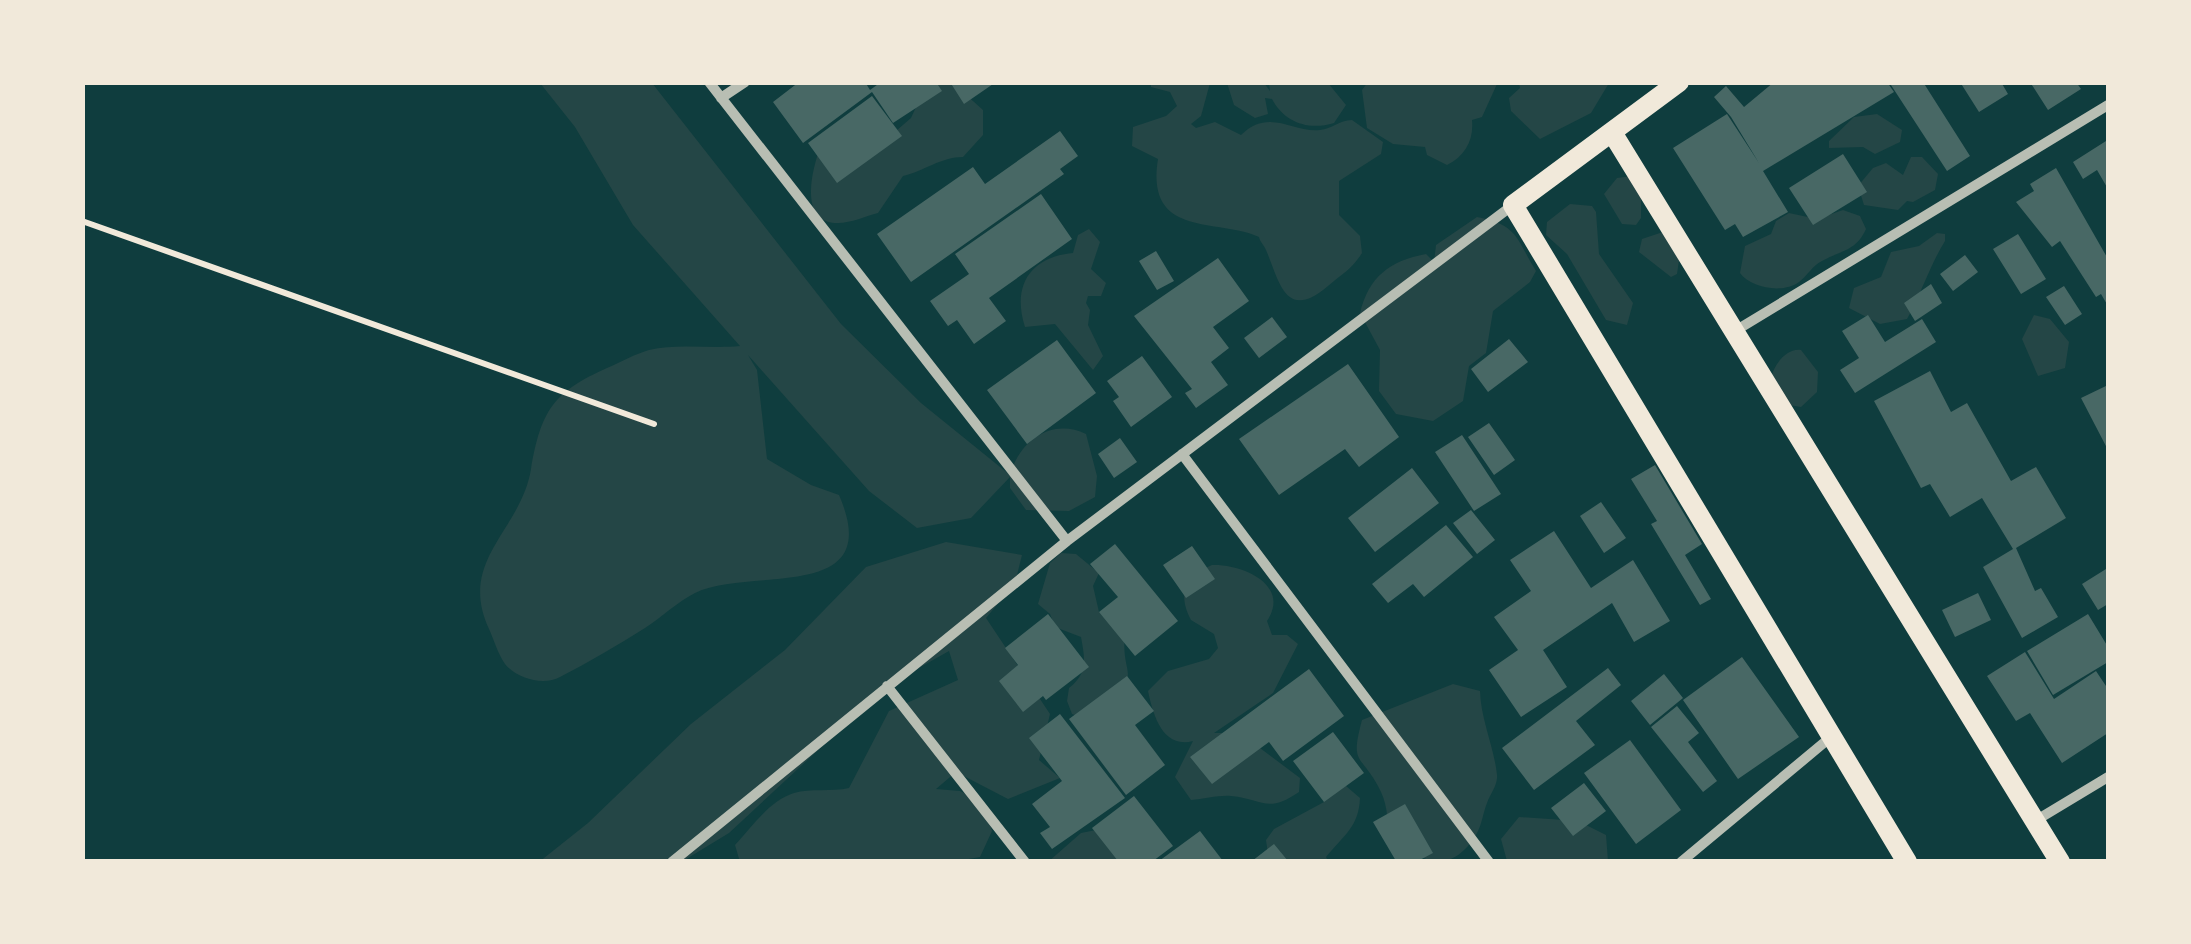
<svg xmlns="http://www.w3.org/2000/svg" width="2191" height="944" font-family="Commissioner,sans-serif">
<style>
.green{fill:#244646}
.building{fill:#486865}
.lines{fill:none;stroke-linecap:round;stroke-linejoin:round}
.path{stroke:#f1e9da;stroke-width:6}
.minor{stroke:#b8beb3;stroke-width:10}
.secondary{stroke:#f1e9da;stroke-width:20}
</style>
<rect width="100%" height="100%" fill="#0f3d3e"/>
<path class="green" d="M1368 82H1496L1497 84 1482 117 1472 120C1474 140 1465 156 1447 165L1427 155 1425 147 1393 144 1367 128 1362 90Z
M540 83H652L841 324 921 403 1010 475C1019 441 1052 417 1086 434L1097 476 1095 497 1069 511 1026 510 1010 488V477L971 518 917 528 869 491 748 355 757 370 767 459 811 485 839 495C887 605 748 566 695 593 677 602 662 617 645 628 618 645 589 662 560 677 544 686 517 679 505 664 498 654 494 640 489 629 457 560 521 531 531 469 541 411 553 392 607 368 621 362 635 354 649 350 677 343 711 349 740 346L633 225 575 127Z
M927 83H953L983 110V135L963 157C941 157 924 171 903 176L878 213C866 216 851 223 838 223 798 223 812 170 820 148L889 137 911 118Z
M1151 83H1210L1201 116 1191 124 1196 128 1215 122 1241 135C1269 107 1293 133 1320 130 1332 129 1339 120 1352 120L1383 142 1381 154 1339 181V215L1360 236 1362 253C1351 270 1342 274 1328 286 1285 323 1279 280 1266 250 1264 245 1260 242 1259 237 1218 218 1145 239 1158 159L1132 146 1133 127 1166 116 1177 106 1170 92 1151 87Z
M1227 83H1264L1270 91 1269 83H1328L1346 105 1334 123C1308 131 1284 122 1272 99L1265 98 1268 114 1255 118 1234 105Z
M1519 83V82L1609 83 1591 113 1540 139 1511 111 1509 98 1520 88Z
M1877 114 1902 130 1900 142 1875 154 1863 147 1829 148V141L1854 117Z
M1911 157H1922L1938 174 1935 190 1913 202 1907 201 1898 210 1864 205 1858 186 1873 168 1886 163 1903 175Z
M1632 176 1641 196V218L1636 225 1622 224 1604 194 1617 178Z
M1570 204 1592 206 1596 212 1599 254 1633 303 1627 325 1606 320 1567 254 1546 235 1547 222Z
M1843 210 1860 216 1866 229C1856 251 1842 250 1822 261 1812 266 1807 276 1799 282 1783 294 1751 288 1740 273L1745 246 1771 234 1776 221 1789 213 1817 219Z
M1477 217C1519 225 1516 239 1536 271L1530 282 1493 311 1486 353 1469 366 1463 401 1433 421 1396 414 1379 391 1380 350 1360 313C1369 277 1389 261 1426 254L1434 262 1436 245Z
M1089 229 1100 242 1091 269 1106 283 1101 296H1088L1086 303 1090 310 1088 325 1103 356 1093 370 1055 324 1025 327C1012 287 1029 257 1073 253L1078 235Z
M1663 232 1679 260 1677 274 1671 277 1639 252 1642 239Z
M1937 233 1945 234V241C1930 265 1922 292 1907 319L1880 324 1849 308 1854 288 1881 277 1891 252 1919 246Z
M2034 315 2050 319 2069 342 2065 368 2038 376 2022 339Z
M1801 350 1818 372 1817 392 1801 407 1789 405 1771 378C1774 365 1786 348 1801 350Z
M946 542 1022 555 1015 583 986 618 1050 714 1039 760 1060 778 1008 799 956 772 936 789 960 791 984 802 992 831 980 857 952 862H740L735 845C753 826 769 801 794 793 810 788 832 792 849 788L889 711 958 680 949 651 887 686 729 833 683 861 539 862 588 823 691 724 785 650 866 567Z
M1061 553 1076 554 1099 573 1093 586 1099 612 1128 617C1112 686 1158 664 1085 719L1072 714 1067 701 1069 688C1088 673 1085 659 1081 637L1055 627 1050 614 1038 604 1050 563Z
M1212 565C1243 564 1291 585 1267 621L1272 635H1287L1298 644 1273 693 1214 733H1240L1300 778 1299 792C1267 814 1263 799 1231 796 1219 795 1204 799 1191 800L1175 777 1193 741C1162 749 1153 714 1148 691L1168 671 1209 659 1218 648 1214 634 1191 620C1177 593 1185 577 1212 565Z
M1453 684 1480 691C1481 721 1494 746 1497 775 1498 785 1490 794 1487 803 1483 813 1482 824 1477 833 1451 878 1419 862 1388 834 1388 817 1387 802 1378 786 1360 753 1350 765 1362 720Z
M1339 780 1360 798C1359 827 1343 836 1326 857L1328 861H1269L1266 840 1274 829 1324 802V782Z
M1519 817 1578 821 1606 835 1608 861H1507L1501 839Z
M1096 830 1130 847 1133 861 1048 862 1081 833Z"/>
<path class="building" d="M799 82H865L870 90 881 82H936L942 91 893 123 872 92 803 143 773 102Z
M950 82H996L964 104Z
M1774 82H1887L1894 92 1763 171 1788 212 1743 237 1735 224 1725 230 1673 148 1727 114 1759 163 1731 117 1714 97 1726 86 1744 107Z
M1889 82H1923L1970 156 1947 171Z
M1960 82H2001L2008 94 1979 112Z
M2030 82H2076L2081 89 2048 110Z
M872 96 902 136 837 183 808 143Z
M1060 131 1078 156 1060 169 1064 174 911 282 877 234 973 167 985 184Z
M2106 141 2108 145V189L2097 170 2083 179 2073 162Z
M1843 154 1867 192 1813 225 1789 188Z
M2056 168 2108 259V306L2101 294 2096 297 2060 241 2052 247 2016 202 2034 191 2030 184Z
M1041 194 1072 239 989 298 1006 321 974 344 957 320 948 326 930 301 969 274 955 254Z
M2018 234 2046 279 2021 294 1993 249Z
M1156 251 1174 281 1157 290 1139 261Z
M1965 255 1978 272 1953 291 1940 274Z
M1218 258 1249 301 1213 327 1229 348 1211 362 1228 385 1196 408 1185 393 1192 389 1134 316Z
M1931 284 1942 303 1915 321 1904 303Z
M2064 286 2082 314 2065 325 2046 297Z
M1868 315 1885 342 1922 319 1936 342 1855 393 1840 370 1859 358 1842 331Z
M1272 317 1287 337 1259 358 1244 338Z
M1509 339 1528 362 1488 392 1471 369Z
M1057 340 1096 393 1027 444 987 390Z
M1142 356 1172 397 1131 427 1113 401 1119 397 1107 381Z
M1348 364 1399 437 1359 467 1345 449 1279 495 1239 439Z
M1930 371 1951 412 1967 403 2011 481 2036 467 2066 518 2016 548 2035 591 2041 588 2058 617 2022 638 1983 567 2013 549 1982 498 1950 517 1930 484 1921 488 1874 401Z
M2108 385V450L2081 398Z
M1489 423 1515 460 1494 475 1468 437Z
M1462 435 1501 494 1474 511 1435 452Z
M1120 438 1137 462 1114 478 1098 454Z
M1655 465 1702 544 1685 555 1711 599 1700 605 1651 524 1657 521 1631 479Z
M1412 468 1439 503 1375 552 1348 518Z
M1601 502 1626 538 1604 553 1580 516Z
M1471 510 1495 540 1477 554 1453 523Z
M1446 525 1473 557 1424 597 1413 584 1388 603 1372 584Z
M1554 531 1591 588 1633 560 1670 621 1634 642 1612 603 1543 650 1567 687 1521 717 1489 670 1518 650 1494 617 1531 591 1510 560Z
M1115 544 1178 621 1135 656 1099 612 1118 597 1090 564Z
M1192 546 1215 579 1186 598 1163 565Z
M2106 569 2108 604 2098 610 2082 584Z
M1978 593 1991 620 1955 637 1942 610Z
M1048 614 1089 667 1046 700 1043 696 1023 712 999 681 1018 665 1005 648Z
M2088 614 2108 647V662L2053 695 2027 651Z
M2025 652 2054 699 2096 671 2108 689V733L2062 763 2030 713 2016 721 1987 676Z
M1742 657 1799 737 1738 779 1683 700Z
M1608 668 1621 685 1576 721 1595 745 1534 790 1502 748Z
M1309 669 1344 716 1283 761 1269 742 1212 784 1190 757Z
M1664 674 1683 698 1650 725 1631 701Z
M1127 676 1154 711 1135 725 1165 765 1126 795 1069 719Z
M1677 706 1699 733 1688 742 1717 781 1703 792 1651 727Z
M1060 714 1125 798 1052 849 1040 833 1050 827 1032 804 1062 781 1029 738Z
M1333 732 1364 773 1324 802 1293 761Z
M1630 740 1681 810 1636 844 1584 773Z
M1584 783 1606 811 1573 836 1551 808Z
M1134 796 1173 846 1153 861H1118L1092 828Z
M1405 804 1433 853 1418 861H1396L1373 822Z
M1200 831 1223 861H1159Z
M1274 844 1288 861H1252Z"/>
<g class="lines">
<path class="path" d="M82 221 654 424"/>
<path class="minor" d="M709 82 1067 541
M721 98 745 82
M1735 331 2108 105
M1182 454 1489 862
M887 686 1025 862
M2035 821 2108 777
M672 862 1067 541 1513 205
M1681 862 1832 736"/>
<path class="secondary" d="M1679 82 1513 205 1907 862
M1613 134 2060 862"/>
</g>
<rect width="2191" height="944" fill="none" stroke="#f1e9da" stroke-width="170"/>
</svg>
